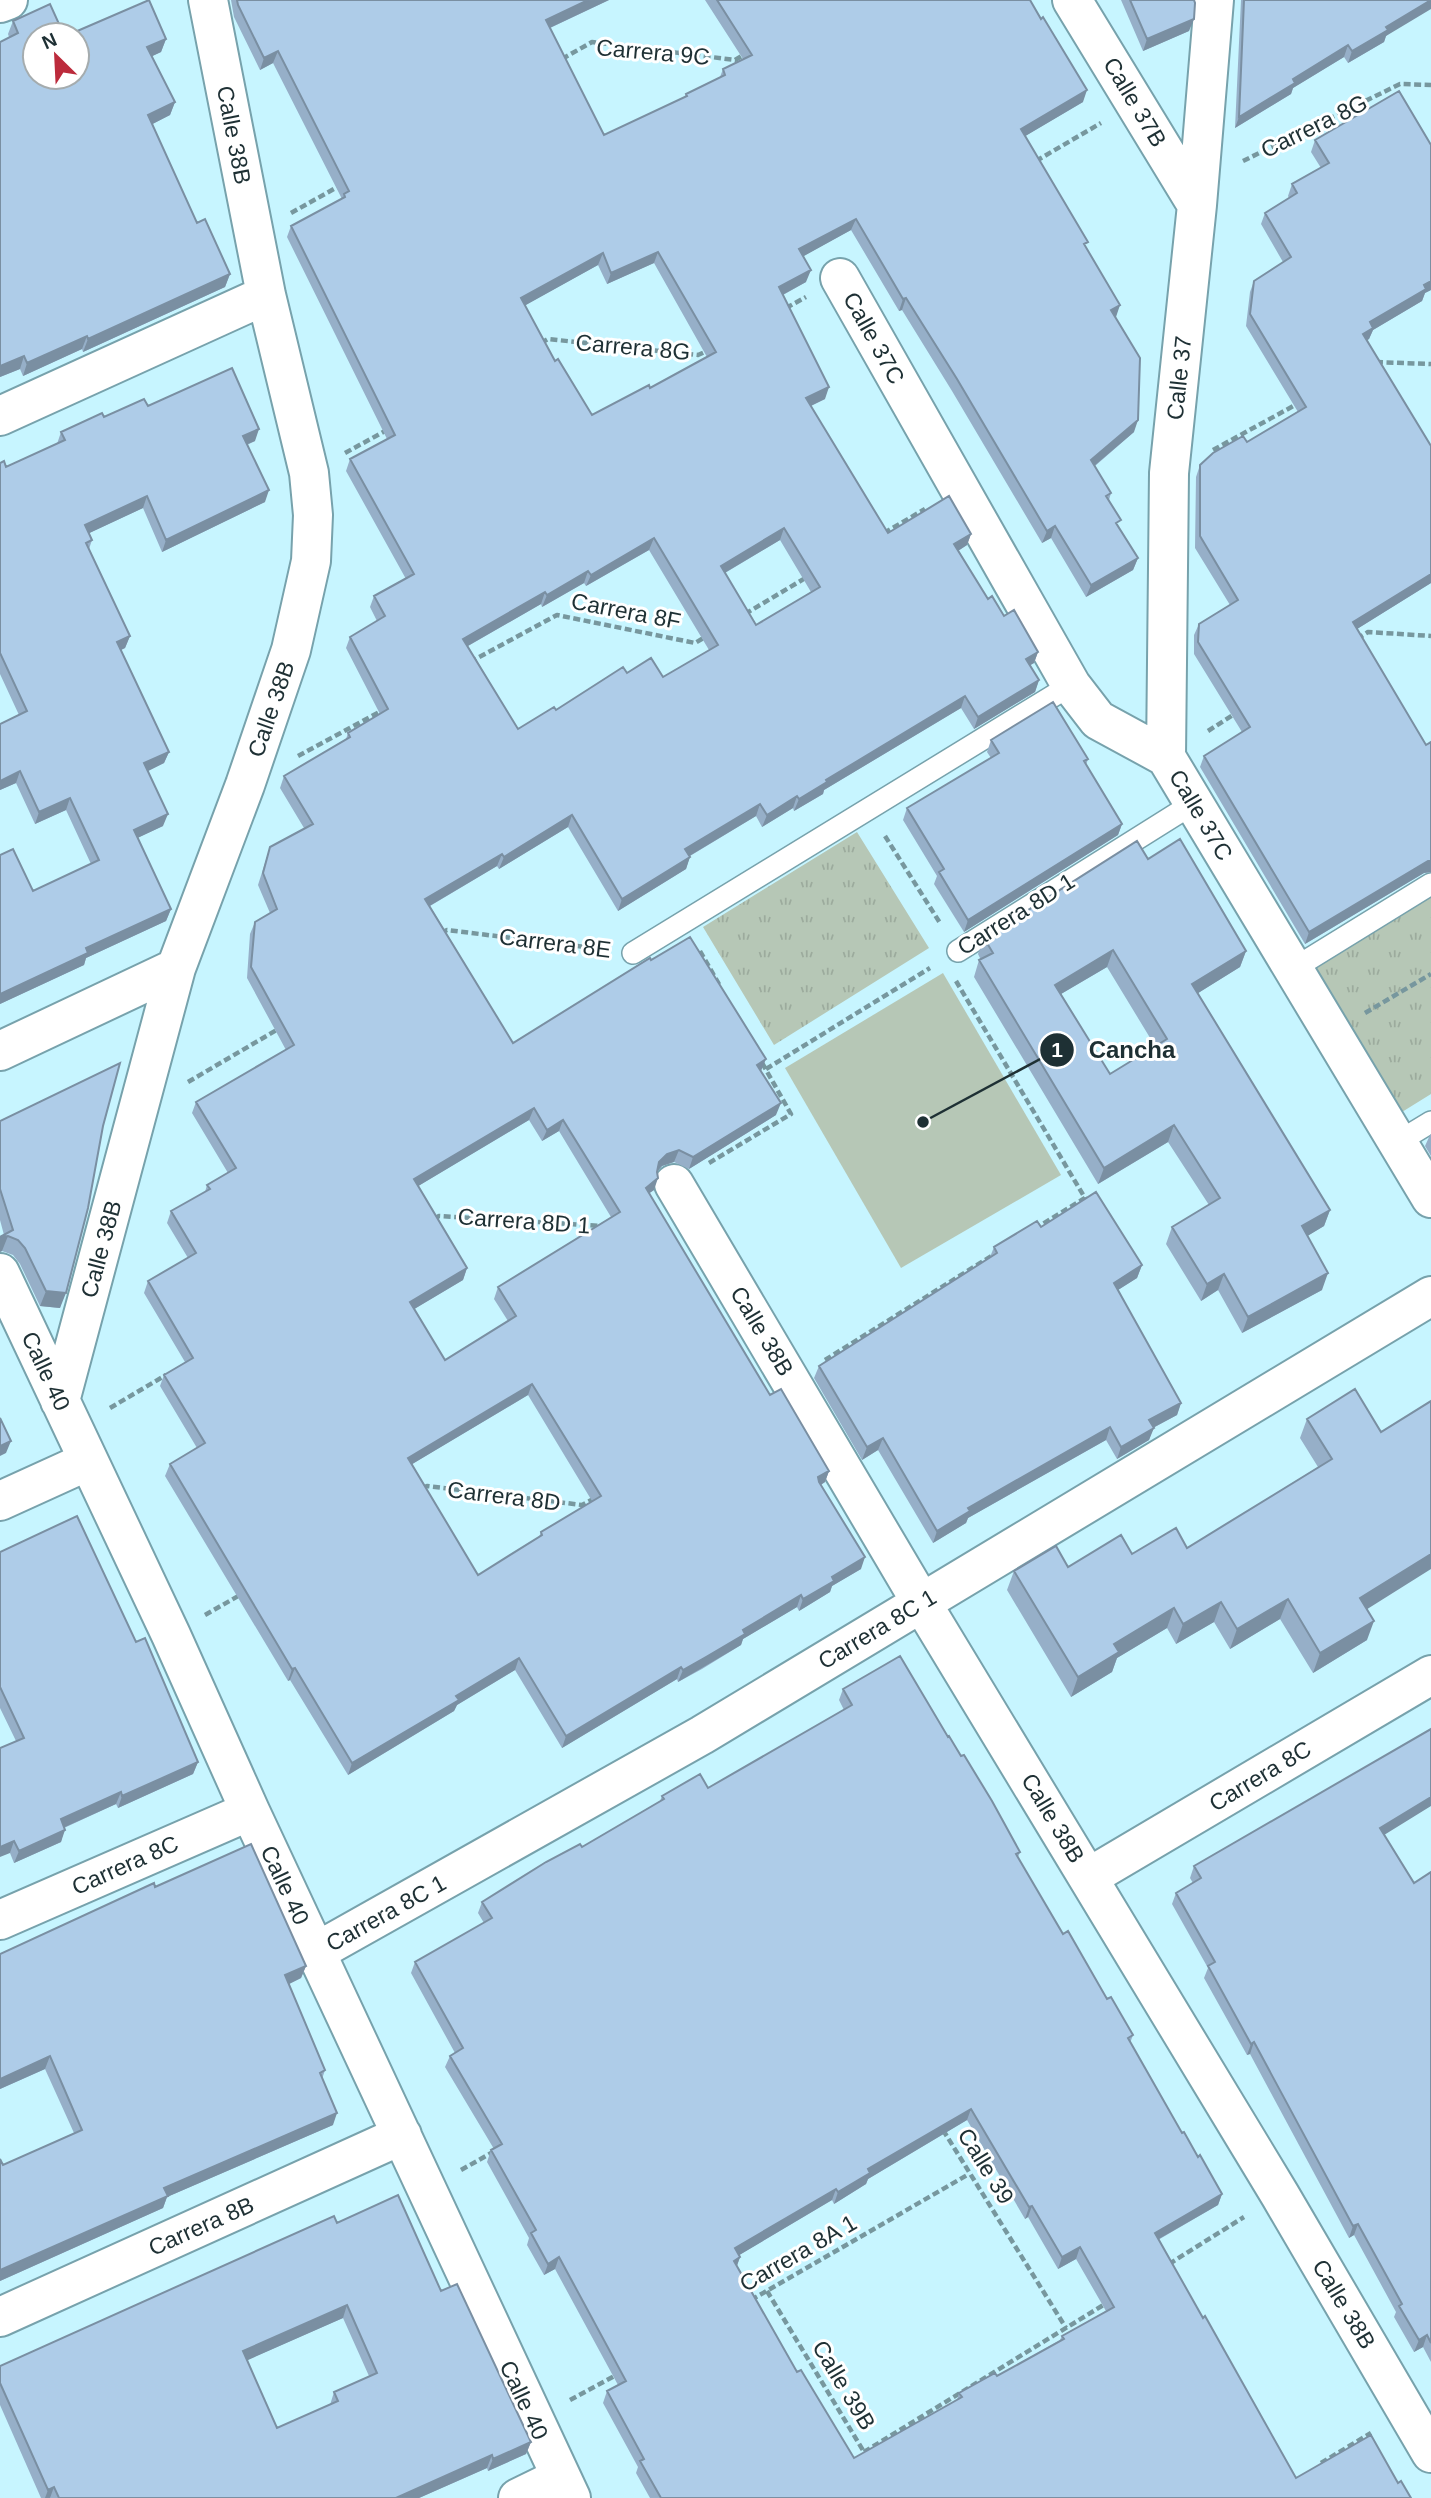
<svg xmlns="http://www.w3.org/2000/svg" width="1431" height="2498" font-family="Arial,sans-serif">
<style>
.grass{fill:#b6c7b6}
.park{fill:url(#park-tufts)}
.lines{fill:none;stroke-linecap:round;stroke-linejoin:round}
.lane-casing{stroke:#77a2ac;stroke-width:24}
.street-casing{stroke:#77a2ac;stroke-width:42}
.path{stroke:#77979e;stroke-width:4.5;stroke-dasharray:7 3.5;stroke-linecap:butt}
.lane{stroke:#fff;stroke-width:21}
.street{stroke:#fff;stroke-width:38}
.wall{fill:#96afc8;fill-rule:evenodd}
.shaded-wall{fill:#7a8fa2}
.building{fill:#aecce8;stroke:#7a8fa2;stroke-width:2;fill-rule:evenodd}
.labels{text-anchor:middle;dominant-baseline:central;stroke-width:6;stroke-linejoin:round;paint-order:stroke}
.street-label{font-size:23px;fill:#1e3034;stroke:#fff}
.leader{fill:none;stroke:#1e3034;stroke-width:2.5}
.callout-dot{fill:#1e3034;stroke:#fff;stroke-width:2.5}
.mark-label{font-size:21px;text-anchor:middle;font-weight:bold;fill:#fff}
.callout-label{font-size:24px;text-anchor:middle;font-weight:bold;fill:#1e3034;stroke:#fff;stroke-width:6;stroke-linejoin:round;paint-order:stroke}
</style>
<defs>
<pattern id="park-tufts" width="24" height="20" patternUnits="userSpaceOnUse" patternTransform="scale(1.75)"><rect width="24" height="20" fill="#b6c7b6"/><path d="M3 7l-1-3M5 7V3M7 7l1-3M15 17l-1-3M17 17v-4M19 17l1-3" fill="none" stroke="#9cab9d"/></pattern>
</defs>
<rect width="100%" height="100%" fill="#c7f5ff"/>
<path class="grass" d="M943 973 1061 1175 901 1268 785 1068Z"/>
<path class="park" d="M857 832 929 948 774 1045 703 927Z
M1431 889V1094L1402 1112 1310 965Z"/>
<g class="lines">
<g class="lane-casing">
<path id="lane" d="M958 951 1194 803
M633 953 1071 685
M1293 969 1431 884
M1398 1142 1431 1122"/>
</g>
<g class="street-casing">
<path id="street" d="M1072 0 1197 205
M0 3 8 0
M840 278 1071 685 1098 720 1166 757 1431 1198
M0 416 266 295
M1166 757 1169 473 1197 205 1214 0
M0 1051 176 968
M674 1184 921 1602 1280 2195 1431 2453
M0 1273 171 1635 250 1811 571 2498
M60 1401 176 968 245 785 291 650 311 561 313 515 309 473 266 295 208 0
M0 1501 88 1461
M1089 1877 1431 1675
M0 1920 250 1811
M316 1952 702 1735 1431 1296
M0 2317 402 2135
M518 2498 561 2477"/>
</g>
<path class="path" d="M562 59 592 42 735 60 745 54
M1036 161 1101 123
M1243 161 1400 84 1431 85
M291 213 341 185
M786 308 806 297
M541 343 548 339 698 355 707 351
M1376 362 1431 364
M1213 450 1297 404
M345 453 387 430
M884 533 925 509
M745 614 807 577
M1357 639 1368 632 1431 636
M470 662 557 615 695 643 707 636
M1208 731 1236 713
M298 756 383 710
M885 836 940 923
M441 933 447 930 602 949
M700 951 720 986
M956 981 1085 1198 1036 1228
M1365 1013 1431 974
M766 1069 930 968
M188 1082 280 1028
M709 1163 791 1114 761 1061
M434 1219 439 1216 602 1226
M825 1360 993 1255
M110 1408 166 1375
M423 1488 427 1486 582 1505 595 1498
M205 1615 240 1595
M943 2130 1066 2328
M461 2170 493 2152
M1169 2264 1244 2217
M767 2291 864 2452
M751 2300 969 2174
M570 2400 618 2374
M864 2452 1105 2304
M1321 2463 1371 2433"/>
<use href="#lane" class="lane"/>
<use href="#street" class="street"/>
</g>
<path class="wall" d="M231 0H609L550 28 604 135 685 97 686 94 720 77 723 69 743 59 705 0H1030L1083 102 1025 136 1086 248 1116 317H1115L1134 432 1095 466 1111 493 1109 500 1118 527 1138 558 1133 570 1086 597 1051 538 1042 543 952 391 902 310 899 311 851 230 803 256 806 282 783 295 825 399 811 406 888 533 971 534 967 545 958 551 988 599 1038 652 1034 663 1030 665 1039 680 1035 692 974 729 961 708 824 790 823 794 794 811 793 808 762 827 756 816 690 856 686 869 618 911 568 827 499 869 497 866 430 906 513 1043 761 1071 776 1115 689 1169 674 1162 662 1166 657 1172 654 1190 649 1193 770 1395 829 1471 825 1482 821 1485 861 1569 832 1586 830 1592 799 1611 797 1607 743 1639 741 1645 702 1669 678 1682 677 1679 562 1748 515 1670 457 1705 454 1711 348 1775 290 1680 288 1681 165 1476 170 1464 197 1448 160 1386 164 1375 185 1362 144 1293 148 1281 188 1258 167 1223 171 1211 205 1192 207 1185 228 1173 192 1113 196 1102 286 1050 247 978 250 934 255 922 270 913 258 885 270 847 304 828 280 788 284 776 346 739 348 733 380 714 346 648 350 637 377 621 370 607 374 596 406 579 346 471 350 459 387 439 287 237 291 226 342 199 273 63 260 70 234 17ZM654 263 707 357 650 388 592 415 555 361 525 305 598 265 607 284ZM780 540 811 592 756 625 725 573ZM649 550 709 650 663 677 627 673 518 729 468 646 541 604 542 607 584 583 586 586ZM529 1120 542 1141 559 1131 611 1217 498 1287 494 1299 508 1321 445 1360 414 1309 463 1280 467 1268 418 1186ZM528 1395 592 1501 541 1532 539 1537 478 1575 412 1464Z
M1121 0H1194L1189 31 1143 51Z
M1241 0H1431L1386 36 1384 42 1348 63 1344 57 1293 88 1291 94 1235 128Z
M50 4 35 77 166 39 161 52 152 56 175 102 170 115 152 124 197 223 230 274 225 287 83 352 82 349 23 376 20 369 0 377V42L9 37 8 34 13 21Z
M1315 140 1431 145V290L1425 293 1422 301 1373 330 1369 339 1367 340 1431 583 1357 629 1426 745 1431 742V872L1424 873 1305 944 1200 767 1204 756 1242 732 1194 654V635L1199 624 1230 605 1195 548 1196 477 1200 465 1247 442 1298 412 1246 326 1250 292 1254 281 1283 262 1261 224 1265 213 1289 198 1288 196 1292 184 1321 168 1311 152Z
M148 406 255 441 247 445 265 502 162 552 143 508 89 533 92 540 89 549 130 636 125 648 121 650 169 752 164 763 148 771 163 826 137 838 171 909 166 921 86 958 84 965 0 1004V855L33 891 91 864 66 810 35 824 16 783 0 790V724L19 715 0 674V463L6 467 57 444 61 432 104 417Z
M991 740 1088 759 1086 765 1122 824 1118 835 964 932 934 884 937 876 903 820 907 808 991 758 987 752Z
M1148 859 1246 951 1240 967 1198 993 1330 1210 1324 1226 1307 1236 1322 1290 1242 1333 1218 1290 1201 1301 1166 1244 1172 1227 1209 1205 1168 1142 1098 1184 974 977 979 960H981L978 954 984 938ZM1107 967 1155 1046 1110 1074 1061 994Z
M0 1121 103 1126 60 1308 40 1306 20 1264 13 1255 2 1251 0 1252V1237L4 1235 0 1220Z
M1431 1134V1156L1425 1146 1430 1135Z
M1041 1227 1142 1265 1137 1278 1118 1290 1181 1403 1177 1415 1153 1428 1149 1440 1117 1459 1106 1440 968 1518 966 1523 933 1543 878 1450 862 1460 814 1378 819 1366 990 1257 994 1247Z
M1355 1389 1367 1609V1640L1313 1673 1280 1619 1230 1649 1214 1622 1176 1644 1167 1628 1117 1658 1112 1672 1071 1697 1007 1590 1014 1571 1068 1567 1132 1554 1187 1548 1318 1467 1300 1438 1307 1419Z
M0 1552 136 1642 198 1762 193 1774 118 1808 116 1804 64 1828 61 1842 14 1863 10 1853 16 1741 0 1708Z
M843 1689 948 1737 961 1756 1020 1852 1018 1857 1063 1934 1133 2035 1130 2043 1182 2133 1222 2194 1218 2205 1158 2240 1296 2478 1398 2483 1411 2498H650L636 2473 638 2467 603 2403 607 2391 618 2385 555 2269 544 2275 527 2245 529 2238 487 2162 491 2150 494 2149 445 2067 450 2056 455 2053 411 1973 415 1962 484 1923 478 1913 482 1902 582 1847 660 1801 662 1796 708 1788 844 1710 839 1700ZM967 2120 1025 2219 1028 2217 1058 2269 1076 2259 1106 2311 1062 2336 1060 2340 997 2376 959 2393 957 2400 854 2458 797 2372 737 2266 740 2257 739 2255 832 2200 834 2204 866 2184 868 2179Z
M1384 1835 1414 1883 1431 1872V2362L1423 2347 1414 2352 1394 2317 1396 2312 1354 2235 1349 2238 1250 2054 1247 2055 1204 1978 1208 1968 1172 1904 1176 1893 1193 1883 1190 1878 1194 1866Z
M155 1887 306 1966 301 1978 289 1984 325 2070 322 2079 333 2125 167 2197 163 2208 0 2281V2159L3 2165 74 2133 45 2069 0 2089V1954Z
M337 2223 441 2291 531 2442 526 2454 488 2471 487 2468 419 2498H41L0 2405V2366ZM343 2318 369 2376 334 2392 330 2405 277 2428 247 2360Z"/>
<path class="shaded-wall" d="M588 0H609L541 32 546 20Z
M1431 0V9L1386 36 1384 42 1348 63 1352 51 1386 27Z
M1194 19 1189 31 1143 51 1147 39Z
M166 39 161 52 142 61 147 47Z
M1348 45 1344 57 1293 88 1291 94 1235 128 1239 117 1293 79Z
M278 51 273 63 260 70 264 58Z
M1087 90 1083 102 1017 141 1021 129Z
M175 102 170 115 143 129 148 115Z
M856 219 851 230 795 261 799 249Z
M658 252 654 263 607 284 611 273Z
M603 253 598 265 517 310 521 298Z
M811 270 806 282 775 299 779 287Z
M230 274 225 287 83 352 88 339Z
M1431 281V290L1425 293 1422 301 1373 330 1369 339 1359 345 1363 334 1370 322Z
M906 298 902 310 899 311 903 299Z
M1120 305 1116 317 1107 322 1111 310Z
M87 336 82 349 23 376 27 363Z
M24 356 20 369 0 377V366Z
M829 387 825 399 802 410 806 398Z
M1138 420 1134 432 1087 472 1091 460Z
M259 429 255 441 238 448 243 436Z
M269 490 265 502 162 552 166 540Z
M147 496 143 508 81 537 85 525Z
M1055 526 1051 538 1042 543 1047 531Z
M784 528 780 540 716 578 721 566Z
M971 534 967 545 950 556 954 544Z
M654 538 649 550 586 586 591 575Z
M1138 558 1133 570 1086 597 1091 585Z
M588 571 584 583 542 607 547 595Z
M1431 574V583L1349 634 1353 622Z
M545 592 541 604 459 651 463 639Z
M130 636 125 648 112 654 117 642Z
M1038 652 1034 663 1022 670 1026 659Z
M1039 680 1035 692 974 729 978 717Z
M965 696 961 708 824 790 823 794 794 811 799 799 826 780Z
M169 752 164 763 140 775 144 763Z
M20 771 16 783 0 790V781Z
M797 796 793 808 762 827 767 815Z
M70 798 66 810 35 824 39 812Z
M760 804 756 816 681 861 685 849Z
M168 814 163 826 129 842 134 830Z
M572 815 568 827 499 869 504 857Z
M1122 824 1118 835 964 932 968 920Z
M502 854 497 866 421 911 425 899Z
M690 857 686 869 618 911 622 899Z
M1428 861H1431V872L1424 873 1305 944 1309 932Z
M171 909 166 921 86 958 84 965 0 1004V994L86 948Z
M1113 950 1107 967 1049 1001 1055 985Z
M1246 951 1240 967 1187 1000 1192 984Z
M766 1059 761 1071 757 1065Z
M781 1103 776 1115 689 1169 693 1157Z
M534 1108 529 1120 410 1191 414 1179Z
M563 1120 559 1131 542 1141 547 1130Z
M1174 1125 1168 1142 1098 1184 1104 1168Z
M679 1150 674 1162 662 1166 655 1174 659 1162 667 1154Z
M658 1178 654 1190 641 1199 646 1188Z
M1330 1210 1324 1226 1296 1243 1302 1226Z
M8 1236 2 1251 0 1252V1237Z
M1142 1265 1137 1278 1110 1295 1114 1283Z
M467 1268 463 1280 406 1314 410 1302Z
M1328 1273 1322 1290 1242 1333 1248 1317Z
M1224 1274 1218 1290 1201 1301 1207 1284Z
M46 1291 66 1293 60 1308 40 1306Z
M532 1384 528 1395 404 1469 408 1458Z
M1181 1403 1177 1415 1145 1432 1149 1420Z
M1110 1427 1106 1440 968 1518 966 1523 933 1543 937 1531 968 1508Z
M1154 1428 1149 1440 1117 1459 1121 1447Z
M883 1438 878 1450 862 1460 867 1447Z
M11 1441 6 1453 0 1456V1446Z
M829 1471 825 1482 814 1489 818 1477Z
M1431 1554V1569L1353 1618 1360 1598Z
M865 1557 861 1569 832 1586 830 1592 799 1611 803 1599 832 1577Z
M801 1595 797 1607 743 1639 741 1645 678 1682 683 1670 743 1630Z
M1288 1599 1280 1619 1230 1649 1237 1629Z
M1221 1602 1214 1622 1176 1644 1183 1624Z
M1174 1608 1167 1628 1117 1658 1112 1672 1071 1697 1078 1677 1114 1644Z
M1374 1621 1367 1640 1313 1673 1320 1653Z
M519 1658 515 1670 457 1705 454 1711 348 1775 352 1763 456 1696Z
M681 1667 677 1679 562 1748 566 1736Z
M295 1668 290 1680 288 1681 292 1669Z
M198 1762 193 1774 118 1808 122 1796Z
M121 1792 116 1804 56 1831 61 1819Z
M1431 1797V1806L1376 1840 1380 1828Z
M65 1830 61 1842 14 1863 19 1851Z
M14 1841 10 1853 0 1857V1847Z
M306 1966 301 1978 281 1988 285 1975Z
M1254 2042 1250 2054 1247 2055 1251 2044Z
M50 2056 45 2069 0 2089V2079Z
M971 2109 967 2120 868 2179 866 2184 834 2204 838 2192 868 2169Z
M337 2113 333 2125 167 2197 163 2208 0 2281V2270L164 2188Z
M836 2189 832 2200 731 2260 735 2248Z
M1222 2194 1218 2205 1150 2244 1155 2233Z
M1032 2206 1028 2217 1025 2219 1029 2207Z
M1358 2224 1354 2235 1349 2238 1353 2226Z
M1080 2247 1076 2259 1058 2269 1062 2257Z
M559 2257 555 2269 544 2275 548 2264Z
M740 2257 736 2268 734 2261Z
M347 2305 343 2318 239 2364 243 2351Z
M1427 2335 1423 2347 1414 2352 1419 2340Z
M531 2442 526 2454 488 2471 493 2459Z
M492 2455 487 2468 419 2498H396Z
M54 2487 50 2498H45L48 2490Z"/>
<path class="building" d="M149 0 166 39 147 47 175 102 148 115 197 223 205 219 230 274 88 339 87 336 27 363 24 356 0 366V42L18 33 13 21 50 4 64 35H35V77H77V35H68Z
M237 0H588L546 20 604 135 687 96 686 94 725 75 723 69 752 55 717 0H1030L1041 19 1043 17 1087 90 1021 129 1088 242 1084 244 1120 305 1111 310 1140 358 1138 420 1091 460 1111 493 1106 496 1121 520 1116 523 1138 558 1091 585 1055 526 1047 531 957 379 906 298 903 299 856 219 799 249 811 270 779 287 829 387 806 398 888 533 949 496 971 534 954 544 988 599 992 596 1004 616 1014 610 1038 652 1026 659 1039 680 978 717 965 696 826 780 827 782 799 799 797 796 767 815 760 804 685 849 690 857 622 899 572 815 504 857 502 854 425 899 513 1043 650 958 651 960 690 937 766 1059 757 1065 781 1103 693 1157 679 1150 667 1154 659 1162 657 1172 658 1178 646 1188 770 1395 781 1389 829 1471 818 1477 819 1482 865 1557 832 1577 834 1581 803 1599 801 1595 743 1630 745 1634 706 1657 683 1670 681 1667 566 1736 519 1658 456 1696 459 1700 352 1763 295 1668 292 1669 170 1464 205 1443 164 1375 193 1358 148 1281 196 1253 171 1211 210 1189 207 1185 236 1168 196 1102 294 1045 251 967 255 922 277 909 263 873 270 847 313 824 284 776 350 737 348 733 388 709 350 637 385 616 374 596 414 574 350 459 395 435 291 226 345 197 344 194 349 191 278 51 264 58 238 5ZM658 252 716 352 650 388 649 385 592 415 558 359 555 361 521 298 603 253 611 273ZM784 528 820 587 756 625 721 566ZM654 538 718 645 663 677 651 658 627 673 623 667 556 710 554 707 518 729 463 639 545 592 547 595 588 571 591 575ZM534 1108 547 1130 563 1120 620 1212 498 1287 516 1316 445 1360 410 1302 467 1268 414 1179ZM532 1384 601 1496 541 1532 542 1535 478 1575 408 1458Z
M1130 0H1194L1195 3 1194 19 1147 39Z
M1244 0H1431L1386 27 1388 30 1352 51 1348 45 1293 79 1295 83 1239 117Z
M1399 91 1431 145V281L1424 285 1426 289 1370 322 1373 328 1363 334 1431 446V574L1353 622 1426 745 1431 742V861H1428L1309 932 1204 756 1250 727 1198 642 1199 624 1238 600 1200 536V465L1213 453 1243 436 1247 442 1306 407 1250 314 1254 281 1291 257 1265 213 1297 193 1292 184 1329 163 1315 140Z
M232 368 259 429 243 436 269 490 166 540 147 496 85 525 92 540 86 543 130 636 117 642 169 752 144 763 168 814 134 830 171 909 86 948 88 953 0 994V855L13 849 33 891 99 860 70 798 39 812 20 771 0 781V724L27 711 0 653V463L4 461 6 467 65 440 61 432 102 413 104 417 144 399 148 406Z
M1053 702 1088 759 1084 761 1122 824 968 920 939 872 944 869 907 808 999 753 991 740Z
M1180 839 1246 951 1192 984 1330 1210 1302 1226 1328 1273 1248 1317 1224 1274 1207 1284 1172 1227 1220 1198 1174 1125 1104 1168 979 960 993 953 984 938 1137 841 1148 859ZM1113 950 1167 1039 1110 1074 1055 985Z
M120 1063 103 1126 88 1208 66 1293 46 1291 25 1248 18 1240 8 1236 0 1237 13 1230 0 1189V1121Z
M1096 1192 1142 1265 1114 1283 1181 1403 1149 1420 1154 1428 1121 1447 1110 1427 968 1508 970 1511 937 1531 883 1438 867 1447 819 1366 997 1253 994 1247 1037 1221 1041 1227Z
M1355 1389 1381 1432 1431 1401V1554L1360 1598 1374 1621 1320 1653 1288 1599 1237 1629 1221 1602 1183 1624 1174 1608 1114 1644 1119 1652 1078 1677 1014 1571 1056 1546 1068 1567 1121 1535 1132 1554 1176 1528 1187 1548 1332 1459 1307 1419Z
M0 1418 11 1441 0 1446Z
M77 1516 136 1642 145 1638 198 1762 122 1796 121 1792 61 1819 65 1830 19 1851 14 1841 0 1847V1748L24 1738 0 1687V1552Z
M900 1656 948 1737 949 1736 961 1756 964 1755 992 1801 1020 1852 1016 1854 1063 1934 1068 1931 1107 1999 1111 1997 1133 2035 1128 2038 1182 2133 1184 2132 1198 2157 1200 2155 1222 2194 1155 2233 1203 2318 1205 2316 1296 2478 1371 2435 1398 2483 1401 2481 1411 2498H661L640 2461 644 2459 607 2391 626 2381 559 2257 548 2264 531 2233 536 2230 491 2150 502 2144 450 2056 463 2048 415 1962 492 1918 482 1902 546 1862 580 1844 582 1847 664 1799 662 1796 700 1774 708 1788 852 1705 843 1689ZM971 2109 1029 2207 1032 2206 1062 2257 1080 2247 1114 2307 1062 2336 1064 2339 997 2376 995 2373 959 2393 962 2397 854 2458 801 2370 797 2372 734 2261 740 2257 735 2248 836 2189 838 2192 870 2173 868 2169Z
M1431 1729V1797L1380 1828 1414 1883 1431 1872V2343L1427 2335 1419 2340 1399 2306 1402 2304 1358 2224 1353 2226 1254 2042 1251 2044 1208 1966 1215 1962 1176 1893 1201 1878 1194 1866Z
M251 1844 306 1966 285 1975 325 2070 320 2073 337 2113 164 2188 168 2196 0 2270V2159L3 2165 82 2130 50 2056 0 2079V1954L154 1883 155 1887Z
M398 2195 441 2291 457 2284 531 2442 493 2459 492 2455 396 2498H59L54 2487 48 2490 0 2383V2366L334 2216 337 2223ZM347 2305 377 2373 334 2392 338 2401 277 2428 243 2351Z"/>
<g class="labels">
<g class="street-label">
<text transform="translate(653 52) rotate(5)">Carrera 9C</text>
<text transform="translate(1135 102) rotate(59)">Calle 37B</text>
<text transform="translate(1314 126) rotate(-26)">Carrera 8G</text>
<text transform="translate(234 135) rotate(79)">Calle 38B</text>
<text transform="translate(874 338) rotate(61)">Calle 37C</text>
<text transform="translate(633 347) rotate(5)">Carrera 8G</text>
<text transform="translate(1179 378) rotate(-84)">Calle 37</text>
<text transform="translate(626 611) rotate(11)">Carrera 8F</text>
<text transform="translate(271 709) rotate(-71)">Calle 38B</text>
<text transform="translate(1201 815) rotate(59)">Calle 37C</text>
<text transform="translate(1016 914) rotate(-32)">Carrera 8D 1</text>
<text transform="translate(555 943) rotate(7)">Carrera 8E</text>
<text transform="translate(524 1221) rotate(4)">Carrera 8D 1</text>
<text transform="translate(101 1249) rotate(-75)">Calle 38B</text>
<text transform="translate(762 1331) rotate(59)">Calle 38B</text>
<text transform="translate(46 1371) rotate(65)">Calle 40</text>
<text transform="translate(504 1496) rotate(7)">Carrera 8D</text>
<text transform="translate(877 1629) rotate(-31)">Carrera 8C 1</text>
<text transform="translate(1260 1776) rotate(-31)">Carrera 8C</text>
<text transform="translate(1053 1818) rotate(59)">Calle 38B</text>
<text transform="translate(125 1865) rotate(-24)">Carrera 8C</text>
<text transform="translate(285 1885) rotate(65)">Calle 40</text>
<text transform="translate(386 1913) rotate(-29)">Carrera 8C 1</text>
<text transform="translate(986 2166) rotate(58)">Calle 39</text>
<text transform="translate(201 2226) rotate(-24)">Carrera 8B</text>
<text transform="translate(798 2253) rotate(-30)">Carrera 8A 1</text>
<text transform="translate(1344 2304) rotate(59)">Calle 38B</text>
<text transform="translate(844 2385) rotate(59)">Calle 39B</text>
<text transform="translate(524 2400) rotate(65)">Calle 40</text>
</g>
</g>
<path class="leader" d="M923 1122L1057 1050"/>
<g class="callout-dot">
<circle cx="923" cy="1122" r="7"/>
<circle cx="1057" cy="1050" r="18"/>
</g>
<g class="mark-label">
<text x="1057" y="1057">1</text>
</g>
<g class="callout-label">
<text x="1132" y="1058">Cancha</text>
</g>
<g transform="translate(56 56) rotate(336)"><circle r="33" fill="#ffffff" stroke="#a5acae" stroke-width="2"/>
<path d="M0-5L12 26L0 18L-12 26Z" fill="#bc2b3c"/>
<text y="-10" font-size="19" font-weight="bold" text-anchor="middle" fill="#1e3034">N</text>
</g>
</svg>
